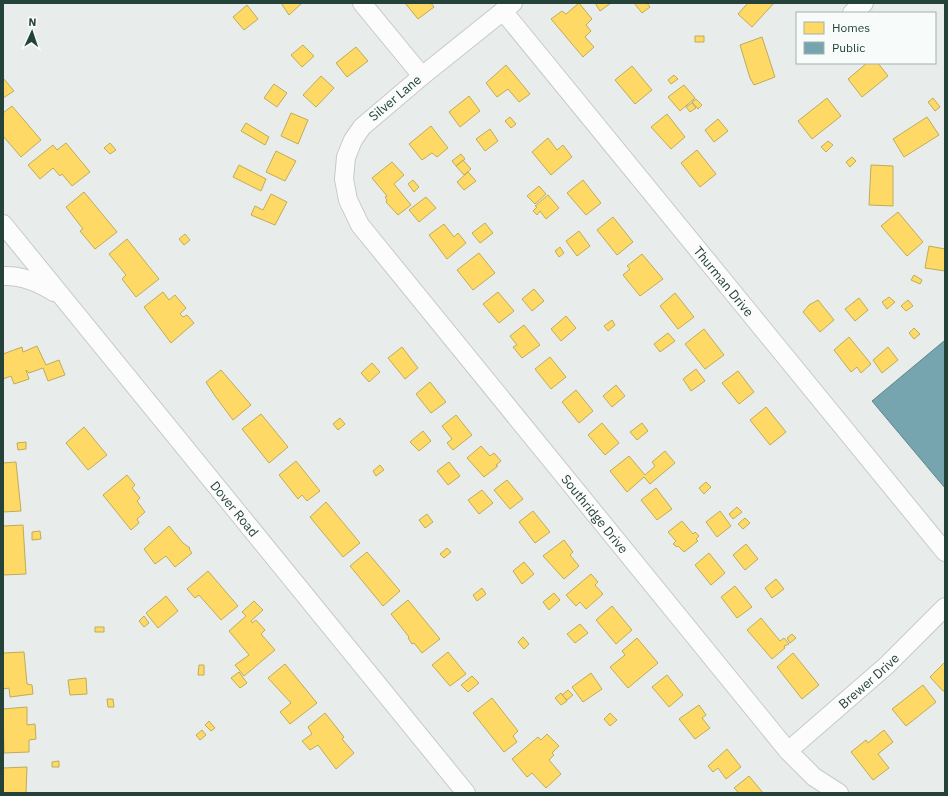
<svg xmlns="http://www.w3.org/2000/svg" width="948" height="796" font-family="'IBM Plex Sans',sans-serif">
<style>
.homes{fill:#ffd966;stroke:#bdac59}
.public{fill:#76a5af;stroke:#5d878c}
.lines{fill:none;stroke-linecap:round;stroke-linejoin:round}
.minor-casing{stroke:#c5cac8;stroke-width:20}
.minor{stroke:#fcfcfc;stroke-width:18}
.labels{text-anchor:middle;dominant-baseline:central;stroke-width:4;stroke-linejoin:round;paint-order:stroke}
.street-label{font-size:13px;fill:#24423a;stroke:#f7fbf9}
</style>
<rect width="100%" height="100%" fill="#e8edeb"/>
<path class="homes" d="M281 3H280H302L289 15Z
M405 3H431L434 7 418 19Z
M579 3 592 19 586 25 591 31 585 37 594 47 583 57 551 19 562 11 566 14Z
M595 3H611L600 11Z
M634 3H647L650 7 642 13Z
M748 3H774L752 27 738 14Z
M247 5 258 19 244 30 233 17Z
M695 36H704V42H695Z
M762 37 775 77 754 85 750 78 740 45Z
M303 45 314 56 302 67 291 55Z
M356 47 368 61 347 77 336 63Z
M867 63H878L888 76 862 97 848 79Z
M506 65 530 94 519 102 508 89 497 97 486 83Z
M632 66 652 90 635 104 615 80Z
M674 75 678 79 671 84 668 80Z
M321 76 334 88 316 107 303 95Z
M3 78 14 91 3 98Z
M274 84 287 93 277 107 264 98Z
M684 85 695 98 680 111 668 97Z
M469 96 480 111 460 127 449 112Z
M827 98 841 116 812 139 798 121Z
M933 98 940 107 935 111 928 102Z
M696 99 702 105 698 109 692 102Z
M692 103 696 108 690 112 686 107Z
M12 106 41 140 21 157 3 136V113Z
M291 113 308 120 298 144 281 136Z
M667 114 685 137 671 149 651 127Z
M510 117 516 124 511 128 505 121Z
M927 117 939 135 904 157 893 139Z
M718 119 728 131 714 142 705 130Z
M246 123 269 137 265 145 241 131Z
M431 126 448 148 437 157 432 153 422 160 409 144Z
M490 129 498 141 485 151 476 139Z
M548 138 557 150 563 145 572 157 551 175 532 152Z
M828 141 833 145 826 152 821 147Z
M66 143 90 172 72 186 62 174 60 176 53 168 40 179 28 165 53 145 57 150Z
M110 143 116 150 110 154 104 148Z
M697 150 716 174 700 187 681 163Z
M276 151 296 161 285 181 266 172Z
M461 154 465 159 456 166 452 161Z
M852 157 856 161 850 167 846 162Z
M463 160 471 169 464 175 456 166Z
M392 162 404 175 394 184 411 205 398 215 386 202 387 200 385 197 387 196 372 178Z
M239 165 266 179 261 191 233 177Z
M871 165 893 166V206L869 205Z
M468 172 476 181 464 190 457 182Z
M413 180 419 187 414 192 408 184Z
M583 180 601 203 586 215 567 193Z
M539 186 546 194 535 204 527 196Z
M84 192 117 232 95 249 80 231 83 229 66 207Z
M271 194 287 202 275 225 251 215 255 206 263 210Z
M548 195 559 208 546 219 540 211 537 215 533 211 537 207 535 206Z
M426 197 436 208 419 222 409 210Z
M898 212 923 242 907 256 881 226Z
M613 217 633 242 617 255 597 230Z
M485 223 493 233 480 243 472 233Z
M444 224 454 237 458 233 466 243 447 259 429 235Z
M579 231 590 246 577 256 566 241Z
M185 234 190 240 184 245 179 239Z
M127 239 159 279 136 297 122 279 126 275 109 254Z
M929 246 945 249V271L925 268Z
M560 247 564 253 559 257 555 251Z
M479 253 495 273 473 290 457 270Z
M642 254 663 279 640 296 623 275 630 269 627 266Z
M914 275 922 280 920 284 911 280Z
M534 289 544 301 532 311 522 299Z
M163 292 169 300 175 295 186 308 180 314 183 317 187 315 194 323 171 343 144 307Z
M498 292 514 311 499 323 483 304Z
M675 293 694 317 678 329 660 306Z
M889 297 895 302 887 309 882 302Z
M859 298 868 310 855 321 845 309Z
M818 300 834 320 820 332 803 312 809 305Z
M908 300 913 306 906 311 901 306Z
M566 316 576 328 561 341 551 329Z
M612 320 615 325 608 331 604 326Z
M524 325 540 345 522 358 513 347 517 345 510 336Z
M914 328 920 334 914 339 909 333Z
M704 329 724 355 705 369 685 344Z
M668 333 675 341 660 352 654 344Z
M849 337 871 364 861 373 857 367 851 372 834 350Z
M37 346 46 365 59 360 65 375 48 381 43 368 29 373 26 370 29 379 14 384 11 376 3 379V354L22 347 23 352Z
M402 347 418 368 405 379 388 358Z
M888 347 898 360 882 373 873 360Z
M550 357 566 377 551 389 535 369Z
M372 363 380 372 369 382 361 373Z
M696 369 705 381 691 391 683 379Z
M221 370 251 405 233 420 215 396 206 382Z
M738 371 754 392 739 404 722 383Z
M430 382 446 402 431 413 416 394Z
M616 385 625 396 612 407 603 396Z
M576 390 593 411 579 423 562 402Z
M766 407 786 432 770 445 750 420Z
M261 414 288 447 269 463 242 429Z
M456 415 472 435 453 450 447 443 452 439 442 426Z
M340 418 345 424 338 430 333 424Z
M602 423 619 443 605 455 588 435Z
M642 423 648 431 637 440 630 432Z
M84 427 107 455 88 470 66 443Z
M423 431 431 441 419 451 410 442Z
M26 442V449L18 450 17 443Z
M481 446 490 456 494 453 501 461 496 465 498 466 484 477 467 458Z
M665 451 675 463 650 484 644 477 627 492 610 471 629 456 645 475 655 466 652 462Z
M296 461 320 491 307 501 302 495 298 499 279 475Z
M16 462 21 511 3 512V463Z
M449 462 460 476 448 485 437 471Z
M380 465 384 470 376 476 373 471Z
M127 475 135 485 132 488 140 498 137 501 145 512 137 519 139 523 131 530 103 495Z
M507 480 523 499 510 509 494 490Z
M706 482 711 487 704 494 699 488Z
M656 488 672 509 657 520 641 500Z
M482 490 493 503 479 514 468 500Z
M326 502 360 543 343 557 310 517Z
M737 507 742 512 733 519 729 514Z
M533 511 550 532 535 543 519 522Z
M720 511 731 526 717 537 706 522Z
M427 514 433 522 425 528 419 520Z
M745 518 750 523 743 529 738 524Z
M682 521 693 534 695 532 699 536 696 539 698 541 684 552 678 546 677 547 673 544 676 541 668 532Z
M23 525 26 574 3 575V526Z
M169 526 183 543 190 548 189 549 192 553 175 567 166 556 155 564 144 549Z
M40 531 41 539 32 540V532Z
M564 540 573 552 570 555 579 566 564 579 543 556Z
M746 544 758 559 745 570 733 555Z
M447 548 451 552 444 558 440 554Z
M367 552 400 591 383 606 350 566Z
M709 553 725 573 711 585 695 565Z
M524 562 534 574 522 584 513 571Z
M208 571 238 606 221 620 199 595 195 598 187 589Z
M591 574 598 582 595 585 603 594 586 609 580 602 576 606 566 595Z
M776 579 784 589 772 598 765 588Z
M735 586 752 607 737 618 721 597Z
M482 588 486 594 477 601 473 595Z
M554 593 560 600 549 610 543 602Z
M166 596 178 611 158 628 146 613Z
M408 600 440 639 422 653 414 643 412 644 408 638 409 637 391 614Z
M254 601 263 610 251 621 252 623 256 620 265 630 261 634 275 650 244 676 235 665 249 655 229 631 246 616 242 612Z
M612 606 632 630 616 644 596 620Z
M144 616 149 623 144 627 139 621Z
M761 618 780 641 784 638 789 644 784 646 785 648 772 659 747 630Z
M580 624 588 633 575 643 567 634Z
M95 627H104V632H95Z
M792 634 796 638 790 643 787 638Z
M523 637 529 644 524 649 518 642Z
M637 638 658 663 628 688 610 667 625 655 622 651Z
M24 652 27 684 32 685 33 694 10 697 9 688 3 689V653Z
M448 652 466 674 450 686 432 665Z
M793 653 819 685 802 699 777 667Z
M945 662V690L943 691 930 677Z
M285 664 317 703 290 724 280 712 291 703 268 678Z
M199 665H204V675H198Z
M239 672 247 683 240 688 231 678Z
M591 673 602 689 583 702 572 687Z
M667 675 683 695 669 707 652 687Z
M472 676 479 683 468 692 461 685Z
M86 678 87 694 70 695 68 680Z
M923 685 936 702 906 726 892 709Z
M568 690 573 695 567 700 562 695Z
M561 693 567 701 561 705 555 698Z
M492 698 518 731 513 736 517 742 504 752 473 713Z
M107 699H113L114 707H108Z
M699 705 706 715 702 718 710 728 695 739 679 719Z
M27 707V725L35 724 36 739 29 740V752L4 753 3 709Z
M325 713 344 737 342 739 354 753 336 769 318 745 310 750 302 741 312 734 308 727Z
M610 713 617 720 610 726 604 719Z
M209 721 215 728 211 731 205 725Z
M202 730 206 735 200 740 196 735Z
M884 730 893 742 878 754 889 768 873 780 851 752 866 740 868 743Z
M547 734 559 746 552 753 554 755 549 760 561 774 546 788 532 773 527 777 512 759 538 737 541 740Z
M727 749 741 767 726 779 718 768 713 772 708 766Z
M59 761V767H52V762Z
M27 767 26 793H3V768Z
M749 776 763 793H739L734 788Z"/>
<path class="public" d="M944 341 945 342V488L872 401Z"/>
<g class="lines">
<g class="minor-casing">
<g id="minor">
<path d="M362 3 422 76"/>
<path id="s1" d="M513 3 422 76 362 127 353 140 346 157 344 179 348 200 360 225 788 751 814 777 839 793"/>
<path id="s2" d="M503 11 945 552"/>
<path d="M852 13 864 3"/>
<path id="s3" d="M3 224 466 793"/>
<path d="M3 276C22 275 38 282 54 292"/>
<path id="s4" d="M788 751 886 666 945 607"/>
</g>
</g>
<use href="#minor" class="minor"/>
</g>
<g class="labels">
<g class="street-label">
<text transform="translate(395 98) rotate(-40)">Silver Lane</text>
<text stroke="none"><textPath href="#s2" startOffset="349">Thurman Drive</textPath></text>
<text stroke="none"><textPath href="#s3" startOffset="367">Dover Road</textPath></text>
<text stroke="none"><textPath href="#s1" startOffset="673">Southridge Drive</textPath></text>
<text stroke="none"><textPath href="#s4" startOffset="107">Brewer Drive</textPath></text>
</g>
</g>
<rect width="948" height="796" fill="none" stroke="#24423a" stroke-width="8"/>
<rect x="796" y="12" width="140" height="52" fill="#f7fbf9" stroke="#a3b1ad"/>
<rect x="804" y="22" width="20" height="12" fill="#ffd966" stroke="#a3b1ad"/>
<text x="832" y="32" font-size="12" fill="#24423a">Homes</text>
<rect x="804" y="42" width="20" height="12" fill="#76a5af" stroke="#a3b1ad"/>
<text x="832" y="52" font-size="12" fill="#24423a">Public</text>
<g transform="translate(32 32) rotate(3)" stroke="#f7fbf9" stroke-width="3" paint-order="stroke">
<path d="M0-3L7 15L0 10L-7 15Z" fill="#24423a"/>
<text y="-6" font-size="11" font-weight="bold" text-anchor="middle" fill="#24423a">N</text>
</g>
</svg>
